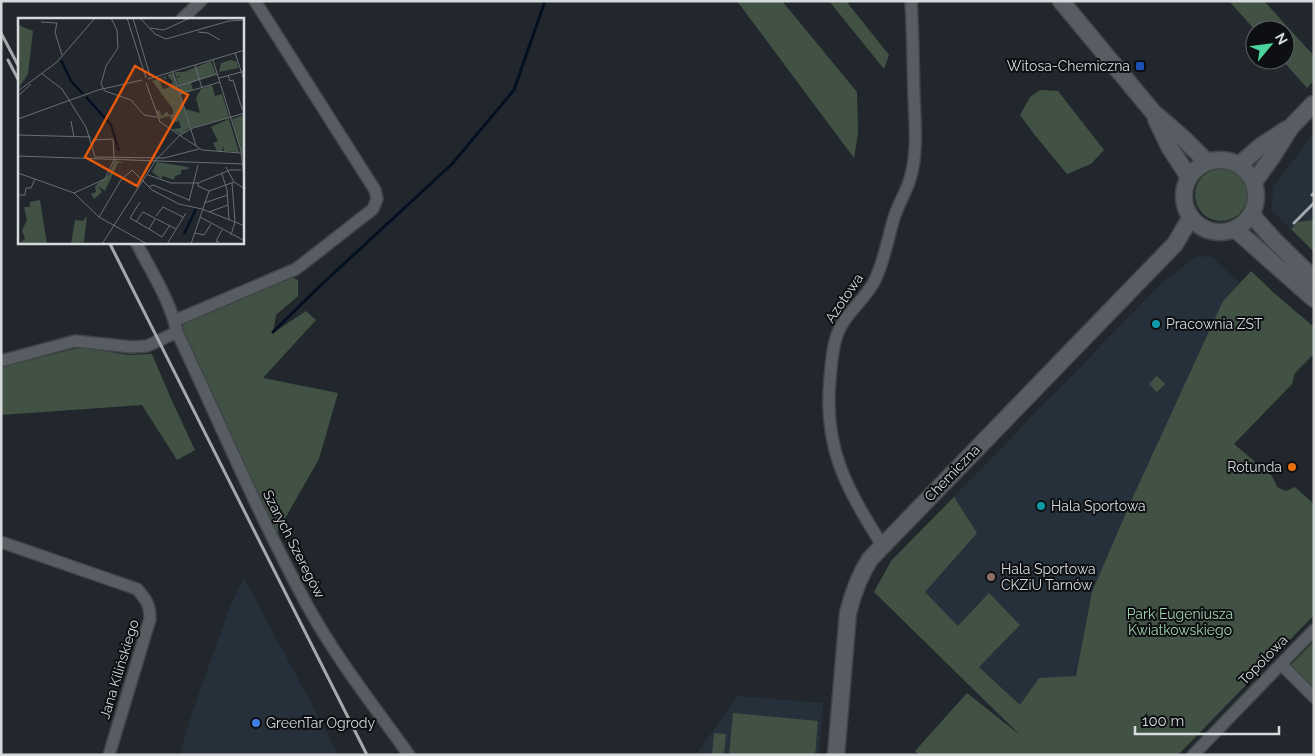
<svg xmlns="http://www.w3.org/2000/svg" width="1315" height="756" font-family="Raleway,sans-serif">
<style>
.built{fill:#26303a}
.green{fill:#415245}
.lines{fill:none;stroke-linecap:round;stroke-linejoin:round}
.stream{stroke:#031022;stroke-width:3}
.street-casing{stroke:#404548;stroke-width:14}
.secondary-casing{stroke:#404548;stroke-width:19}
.street{stroke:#575d63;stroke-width:11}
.secondary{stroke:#575d63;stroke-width:16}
.rail{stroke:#a4a9ad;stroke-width:3}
.transit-dot{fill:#1a4fb4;stroke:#0d0f12;stroke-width:2}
.culture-dot{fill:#0f9aa8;stroke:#0d0f12;stroke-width:2}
.food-dot{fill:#e8710a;stroke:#0d0f12;stroke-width:2}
.education-dot{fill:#8d6e63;stroke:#0d0f12;stroke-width:2}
.shop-dot{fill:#3f7fe0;stroke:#0d0f12;stroke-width:2}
.labels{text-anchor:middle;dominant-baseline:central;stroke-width:4;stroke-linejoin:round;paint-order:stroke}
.poi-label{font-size:14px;fill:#d6dadd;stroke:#0d0f12;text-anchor:start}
.street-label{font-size:14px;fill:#d6dadd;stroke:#0d0f12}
.park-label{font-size:14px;fill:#a2d3ad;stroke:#0d0f12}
.inset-river{fill:none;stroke:#031022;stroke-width:2.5}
.inset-road{fill:none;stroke:#696f73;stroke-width:1}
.view{fill:#e8590c;fill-opacity:0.15;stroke:#e8590c;stroke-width:2.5}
.inset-edge{fill:none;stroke:#d6dadd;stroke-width:2.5}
</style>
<rect width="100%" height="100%" fill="#21272c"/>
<path class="built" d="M1314 133V224L1300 238 1272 210 1273 187Z
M1197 256 1212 257 1239 283 1223 301 1069 710 1033 748 891 561 1164 281Z
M244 577 268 623 339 755H180L190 719 229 609Z
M737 696 823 703 819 755H696Z"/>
<path class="green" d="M737 1H782L857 92 858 133 854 158Z
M829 1H846L889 55 884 69Z
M1229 1H1264L1314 56V80L1307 88 1282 60H1285V30H1255Z
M1040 90 1058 91 1104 150 1091 164 1067 174 1034 134 1020 115 1030 97Z
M1195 195a26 26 0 1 1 52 0a26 26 0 1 1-52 0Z
M1314 220V252L1291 229 1298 222Z
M1251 271 1274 293 1314 327V354L1295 373 1292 384 1234 444 1272 476 1277 487 1286 491 1295 487 1314 504V615L1178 755H919L915 751 967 693 1021 736 874 592 891 561 954 497 977 533 925 592 958 626 989 593 1020 625 979 667 1020 705 1039 678 1076 676 1092 592 1132 499 1223 301Z
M287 275 298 280V296L276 315 273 333 306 311 316 320 263 378 338 393 319 459 275 536 227 437 182 327 187 318Z
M82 347 128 355 152 354 172 401 195 450 177 460 142 405 1 415V367Z
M1157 376 1165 384 1157 392 1149 384Z
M1314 641V693L1288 668Z
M733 713 818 721 815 755H729Z
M714 733 726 734 724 755H712Z"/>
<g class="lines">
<path class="stream" d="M273 332 321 285 452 164 514 90 545 1"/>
<g class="street-casing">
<path id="street" d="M182 19 201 1
M136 242C151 271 170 300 177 332 220 423 259 516 307 605 336 658 374 706 409 755
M174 321 296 269 373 209 377 199 375 190 255 1
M1 361 75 341 131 347 147 346 177 332
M1 542 137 589C146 599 150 605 150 619L109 755
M882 545C847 489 823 448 830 379 831 366 832 351 836 338 842 316 863 302 874 282 884 262 887 242 893 221 897 206 906 193 910 179 918 153 915 122 914 96 913 64 913 33 911 1
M1281 664 1314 697
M1193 755 1314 630"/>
</g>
<g class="secondary-casing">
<path id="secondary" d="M1061 1 1153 112 1183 138 1207 162
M1156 119 1170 148 1189 177
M1184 196a36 36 0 1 1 72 0a36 36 0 1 1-72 0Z
M1239 165 1261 146 1287 129
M1254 182 1272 157 1291 127 1313 104
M1251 214 1274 240 1314 279
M1235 229 1314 299
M836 755 848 613C853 593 859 576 870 559L1175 244 1191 217"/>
</g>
<use href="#street" class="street"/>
<use href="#secondary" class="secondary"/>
<path class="rail" d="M1 33 19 67
M8 60 19 81
M1312 195 1314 193
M1294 223 1314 203
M109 242 367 755"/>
</g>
<rect class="transit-dot" x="1135" y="61" width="10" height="10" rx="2.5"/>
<g class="culture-dot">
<circle cx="1156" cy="324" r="5"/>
<circle cx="1041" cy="506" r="5"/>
</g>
<circle class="food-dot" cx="1292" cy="467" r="5"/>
<circle class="education-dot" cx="991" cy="577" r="5"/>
<circle class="shop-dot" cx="256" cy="723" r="5"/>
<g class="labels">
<g class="poi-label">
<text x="1130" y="66" text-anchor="end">Witosa-Chemiczna</text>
<text x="1166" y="324">Pracownia ZST</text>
<text x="1282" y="467" text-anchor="end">Rotunda</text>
<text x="1051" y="506">Hala Sportowa</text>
<text x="1001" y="569">Hala Sportowa<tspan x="1001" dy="16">CKZiU Tarnów</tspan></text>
<text x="266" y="723">GreenTar Ogrody</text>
</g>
<g class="street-label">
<text transform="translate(844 298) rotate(-56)">Azotowa</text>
<text transform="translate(952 473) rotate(-46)">Chemiczna</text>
<text transform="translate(294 544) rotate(63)">Szarych Szeregów</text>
<text transform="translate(1263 660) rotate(-46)">Topolowa</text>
<text transform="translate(119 669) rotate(-73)">Jana Kilińskiego</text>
</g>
<g class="park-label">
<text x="1180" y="614">Park Eugeniusza<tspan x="1180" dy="16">Kwiatkowskiego</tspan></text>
</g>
</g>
<g transform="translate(18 18)">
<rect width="226" height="226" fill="#21272c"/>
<path d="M0 7 15 13 10 56 0 71ZM213 42 219 44 220 50 201 54 203 45ZM193 43 198 56 173 65 175 72 163 76 158 60 162 59V58L158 59 157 54H166ZM155 55 172 110 163 116 154 111 163 110 161 103 154 105 152 98 141 101 138 92H141L144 98 149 93 151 97 155 96V91L134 63 148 58V62L145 59 142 63 145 71 150 70 155 64 149 57ZM194 67 197 78 204 76 211 99 173 110 167 91 182 95 178 80 183 71ZM226 97V143L214 101ZM211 101 221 134 206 133 205 128 204 133H199L195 125 200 123 193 109ZM97 142 106 145H100L87 173 80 168 84 174 76 181 73 176 78 174 77 168 91 157ZM139 144 170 149 171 151 163 152V156L157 158 156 162 145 158 143 161 134 154ZM22 182 29 226H0L7 221 4 212 9 202 6 189H12V184ZM69 198 66 224 53 226 57 202 65 203Z" fill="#415245"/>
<path class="inset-river" d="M43 42 53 63 65 76M68 79 93 107 101 133M166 216 178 191"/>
<path class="inset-road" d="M93 0 99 12 100 30 88 48 83 66 87 73 113 82 126 97 139 99M109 0 128 60M115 0 132 58M122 0 137 16 148 21 211 3 227 2M23 4 39 5 37 14 44 37M132 10 146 12 172 0M180 14 190 15 202 22M217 35 227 65M195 42 223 133 227 171M177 47 184 70M155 54 178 128M23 55 44 71 68 109 77 139 146 140 181 131M210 57 212 63 215 62 224 91H227M201 60 227 53M130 61 227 32M128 65 142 104 184 132 223 135M160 68 199 56M0 73 39 44 77 0M162 76 202 64M0 78 13 66M0 101 80 72 124 62M53 103 56 119M0 117 73 119M74 122 95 121 96 139M0 138 227 146M208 149 216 164 227 171M0 155 56 175 81 199 129 226M204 156 209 172 211 202M130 157 153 165H180L212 152H223M180 165V168L191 173 216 164M131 169 135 167 171 182M56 175 87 161 97 140M0 177H7L8 170H13L17 161M171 183 180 147M122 184 112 200 131 211 137 201M186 185 210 177M191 194 210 187M138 198 145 189 165 199M81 199 103 162 114 152 134 172 161 186 184 191 227 208M182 199 227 223M118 204 125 194 158 211M131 211 144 219 152 207M177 215 186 217 193 206M213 217 217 204 214 165M201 224 198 223 204 212M84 226 138 142 162 117 175 110 227 95M149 226 168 195M173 226 191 173"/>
<path class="view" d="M117 48 170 77 119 168 67 139Z"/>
<rect width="226" height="226" class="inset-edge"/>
</g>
<rect width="1315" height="756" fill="none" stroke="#d6dadd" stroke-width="5"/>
<g transform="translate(1270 45) rotate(61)"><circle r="24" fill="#0d0f12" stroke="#5d6063"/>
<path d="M0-4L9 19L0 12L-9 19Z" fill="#4cd39b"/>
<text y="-8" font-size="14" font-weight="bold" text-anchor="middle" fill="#d6dadd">N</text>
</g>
<path d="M1135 726v8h144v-8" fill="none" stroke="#d6dadd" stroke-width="2.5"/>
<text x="1142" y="726" font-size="15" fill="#d6dadd" stroke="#0d0f12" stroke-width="4" paint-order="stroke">100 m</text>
</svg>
